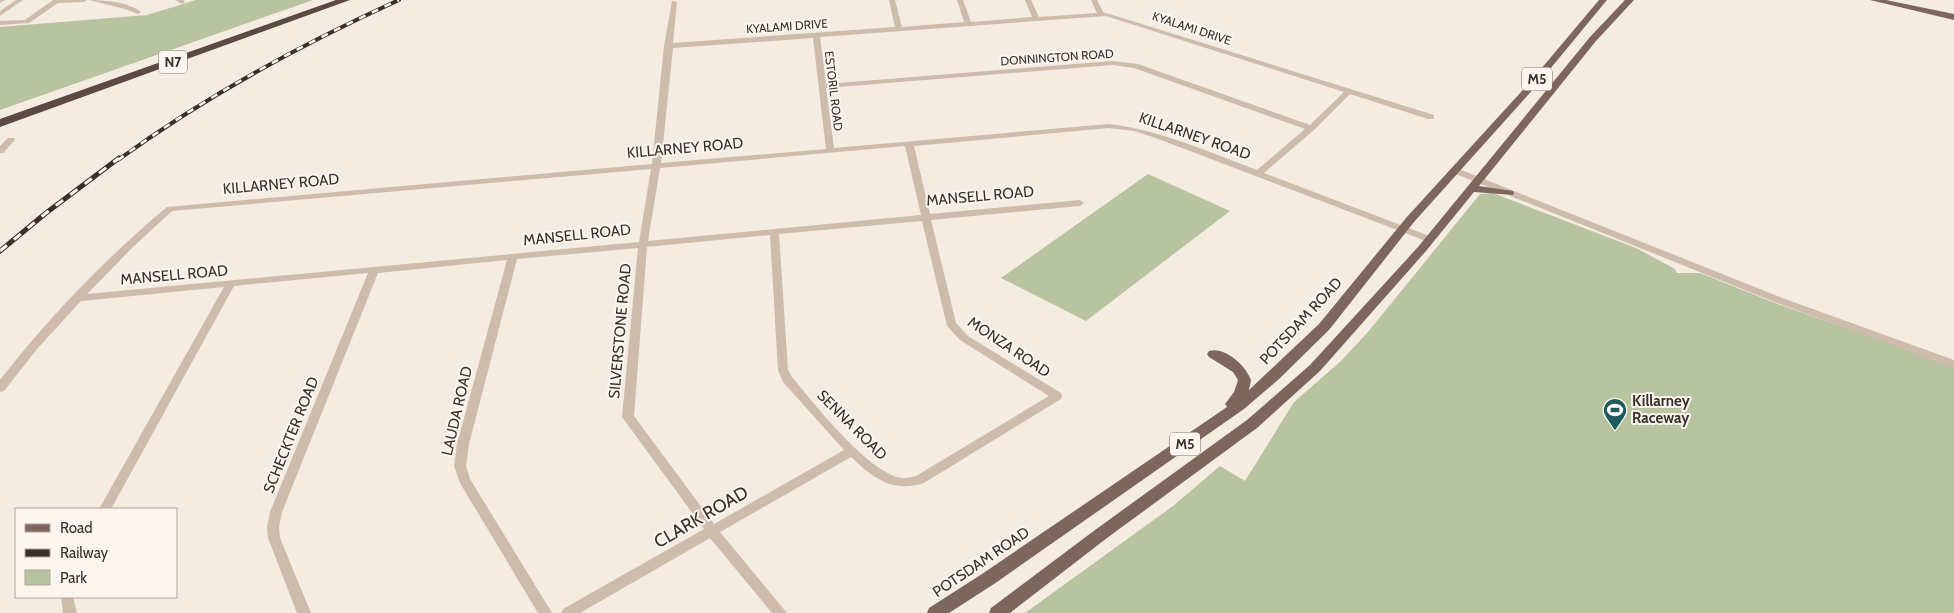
<svg xmlns="http://www.w3.org/2000/svg" width="1954" height="613" font-family="Cabin,sans-serif">
<style>
.green{fill:#b8c4a0}
.lines{fill:none;stroke-linecap:round;stroke-linejoin:round}
.street{fill:#cdbbac;fill-rule:evenodd}
.primary{fill:#7d675c;fill-rule:evenodd}
.highway{fill:#5c4a42;fill-rule:evenodd}
.rail-far1-casing{stroke:#3b302b;stroke-width:4}
.rail-casing{stroke:#3b302b;stroke-width:5}
.rail-far1{stroke:#fbf5ee;stroke-width:2.5;stroke-dasharray:7;stroke-linecap:butt}
.rail{stroke:#fbf5ee;stroke-width:3;stroke-dasharray:9;stroke-linecap:butt}
.labels{text-anchor:middle;dominant-baseline:central;stroke-width:4;stroke-linejoin:round;paint-order:stroke}
.far-street-label{font-size:12px;fill:#3b302b;stroke:#fbf5ee}
.shield{fill:#fbf5ee;stroke:#756b66;stroke-width:1}
.shield-label{font-size:14px;font-weight:bold;fill:#3b302b}
.street-label{font-size:15px;fill:#3b302b;stroke:#fbf5ee}
.poi-label{font-size:15px;font-weight:bold;fill:#3b302b;stroke:#fbf5ee;text-anchor:start}
.near-street-label{font-size:18px;fill:#3b302b;stroke:#fbf5ee}
</style>
<rect width="100%" height="100%" fill="#f4ebe1"/>
<path class="green" d="M196 0H313L0 110V27L147 15Z
M1148 174 1230 211 1086 321 1001 278Z
M1493 193 1636 248 1675 269 1677 273H1700L1775 303 1954 366V613H1025L1173 506 1220 466 1245 481 1294 402 1341 361 1368 332 1480 194Z"/>
<g class="lines">
<path class="street" d="M0 0H5L0 3Z
M16 0H23L0 16V11Z
M53 0H87L84 2 58 3 29 23 0 25V21L25 20Z
M89 0C106 0 128 2 141 12L138 14 125 9Z
M175 0H183L185 2 182 4Z
M889 0H895L902 27 964 22 957 0H963L971 22 1032 17 1025 0H1031L1039 17 1097 13 1091 0H1097L1103 12 1434 115V119H1428L1350 94 1314 130 1264 173 1432 237 1434 239 1432 241H1426L1153 137 1134 131 1109 128 914 146 930 214 1080 200 1084 203 1080 206 931 220 956 323 968 336 1061 393 1062 396 1061 399 924 483C892 493 873 478 851 457L720 532 787 613H772L710 538 580 613H561L563 609 704 529 622 417 638 248 517 259 469 444 466 466 470 479 552 613H538L460 483 454 466 457 444 507 260 378 273 282 512 279 527 280 538 311 613H297L268 538 267 527 270 512 368 273 234 286 111 509H99L224 287 81 301 37 349 4 391 0 392V380C47 319 108 256 167 207L652 164 664 46 672 1 677 2 673 43 895 27ZM1106 16 1344 92 1310 125 1138 64 1113 61 826 84 820 37ZM813 38 826 149 661 163 673 48ZM1113 65 1134 68 1305 129 1257 170C1208 152 1161 130 1109 124L834 148 826 88ZM905 146 921 215 648 241 660 168ZM651 169 639 242 87 294 134 246 172 211ZM922 221 947 326 960 340 1049 396 916 476C909 478 901 479 894 476 860 462 816 406 792 377L788 370 779 234ZM770 235 778 370 783 382 844 450 714 524 634 416 647 247Z
M8 138H14L15 140 3 153H0V146Z
M1454 167 1785 299 1954 360V368L1777 303 1451 172 1450 170Z
M61 597H73L77 613H63Z"/>
<path class="primary" d="M1599 0H1607L1536 86 1414 222 1329 330 1279 379 1244 409 994 584 949 613H927L929 608 982 574 1227 407 1225 404 1234 392 1238 380 1233 372 1209 357 1207 354 1209 351C1225 346 1246 366 1251 380L1249 390 1319 324 1406 218 1530 82Z
M1625 0H1634L1596 41 1479 186 1513 191 1514 193 1513 195 1474 192 1426 251 1320 371 1257 428 1107 538 1010 613H989L991 608 1095 530 1247 420 1310 365 1418 247 1590 37Z
M1870 0H1886L1954 14V20Z"/>
<path class="highway" d="M336 0H350L0 127V119Z"/>
<g class="rail-far1-casing">
<path id="rail-far1" d="M118 160C206 96 300 45 399 0"/>
</g>
<g class="rail-casing">
<path id="rail" d="M0 251 46 213 119 158"/>
</g>
<use href="#rail-far1" class="rail-far1"/>
<use href="#rail" class="rail"/>
</g>
<defs>
<g id="stadium-pin" transform="scale(1.25)"><path d="M0 17L-7.5 6A9.5 9.5 0 1 1 7.5 6Z" fill="#1f5a5e" stroke="#fbf5ee"/><path d="M0-5a6.5 5 0 1 0 0 10a6.5 5 0 1 0 0-10ZM-3.5-1.8h7v3.6h-7Z" fill="#fff"/></g>
</defs>
<g fill-rule="evenodd">
<use href="#stadium-pin" x="1615" y="410"/>
</g>
<g class="labels">
<g class="far-street-label">
<text transform="translate(787 26) rotate(-4)">KYALAMI DRIVE</text>
<text transform="translate(1192 28) rotate(18)">KYALAMI DRIVE</text>
<text transform="translate(1057 57) rotate(-4)">DONNINGTON ROAD</text>
<text transform="translate(834 91) rotate(83)">ESTORIL ROAD</text>
</g>
<g class="shield">
<rect x="159" y="50.5" width="28" height="23" rx="4"/>
<rect x="1522" y="67.5" width="30" height="23" rx="4"/>
<rect x="1170" y="432.5" width="30" height="23" rx="4"/>
</g>
<g class="shield-label">
<text x="173" y="62">N7</text>
<text x="1537" y="79">M5</text>
<text x="1185" y="444">M5</text>
</g>
<g class="street-label">
<text transform="translate(1195 136) rotate(19)">KILLARNEY ROAD</text>
<text transform="translate(685 148) rotate(-5)">KILLARNEY ROAD</text>
<text transform="translate(281 184) rotate(-5)">KILLARNEY ROAD</text>
<text transform="translate(980 196) rotate(-5)">MANSELL ROAD</text>
<text transform="translate(577 235) rotate(-6)">MANSELL ROAD</text>
<text transform="translate(174 275) rotate(-5)">MANSELL ROAD</text>
<text transform="translate(1301 321) rotate(-47)">POTSDAM ROAD</text>
<text transform="translate(620 331) rotate(-85)">SILVERSTONE ROAD</text>
<text transform="translate(1009 347) rotate(34)">MONZA ROAD</text>
<text transform="translate(457 411) rotate(-77)">LAUDA ROAD</text>
<text transform="translate(852 425) rotate(45)">SENNA ROAD</text>
<text transform="translate(291 435) rotate(-68)">SCHECKTER ROAD</text>
<text transform="translate(981 562) rotate(-34)">POTSDAM ROAD</text>
</g>
<g class="poi-label">
<text x="1632" y="401">Killarney<tspan x="1632" dy="17">Raceway</tspan></text>
</g>
<g class="near-street-label">
<text transform="translate(701 517) rotate(-30)">CLARK ROAD</text>
</g>
</g>
<rect x="15" y="508" width="162" height="90" fill="#fbf5ee" stroke="#aea6a0"/>
<rect x="25" y="524" width="25" height="8" fill="#7d675c" stroke="#aea6a0"/>
<text x="60" y="533" font-size="15" fill="#3b302b">Road</text>
<rect x="25" y="549" width="25" height="8" fill="#3b302b" stroke="#aea6a0"/>
<text x="60" y="558" font-size="15" fill="#3b302b">Railway</text>
<rect x="25" y="570" width="25" height="15" fill="#b8c4a0" stroke="#aea6a0"/>
<text x="60" y="583" font-size="15" fill="#3b302b">Park</text>
</svg>
